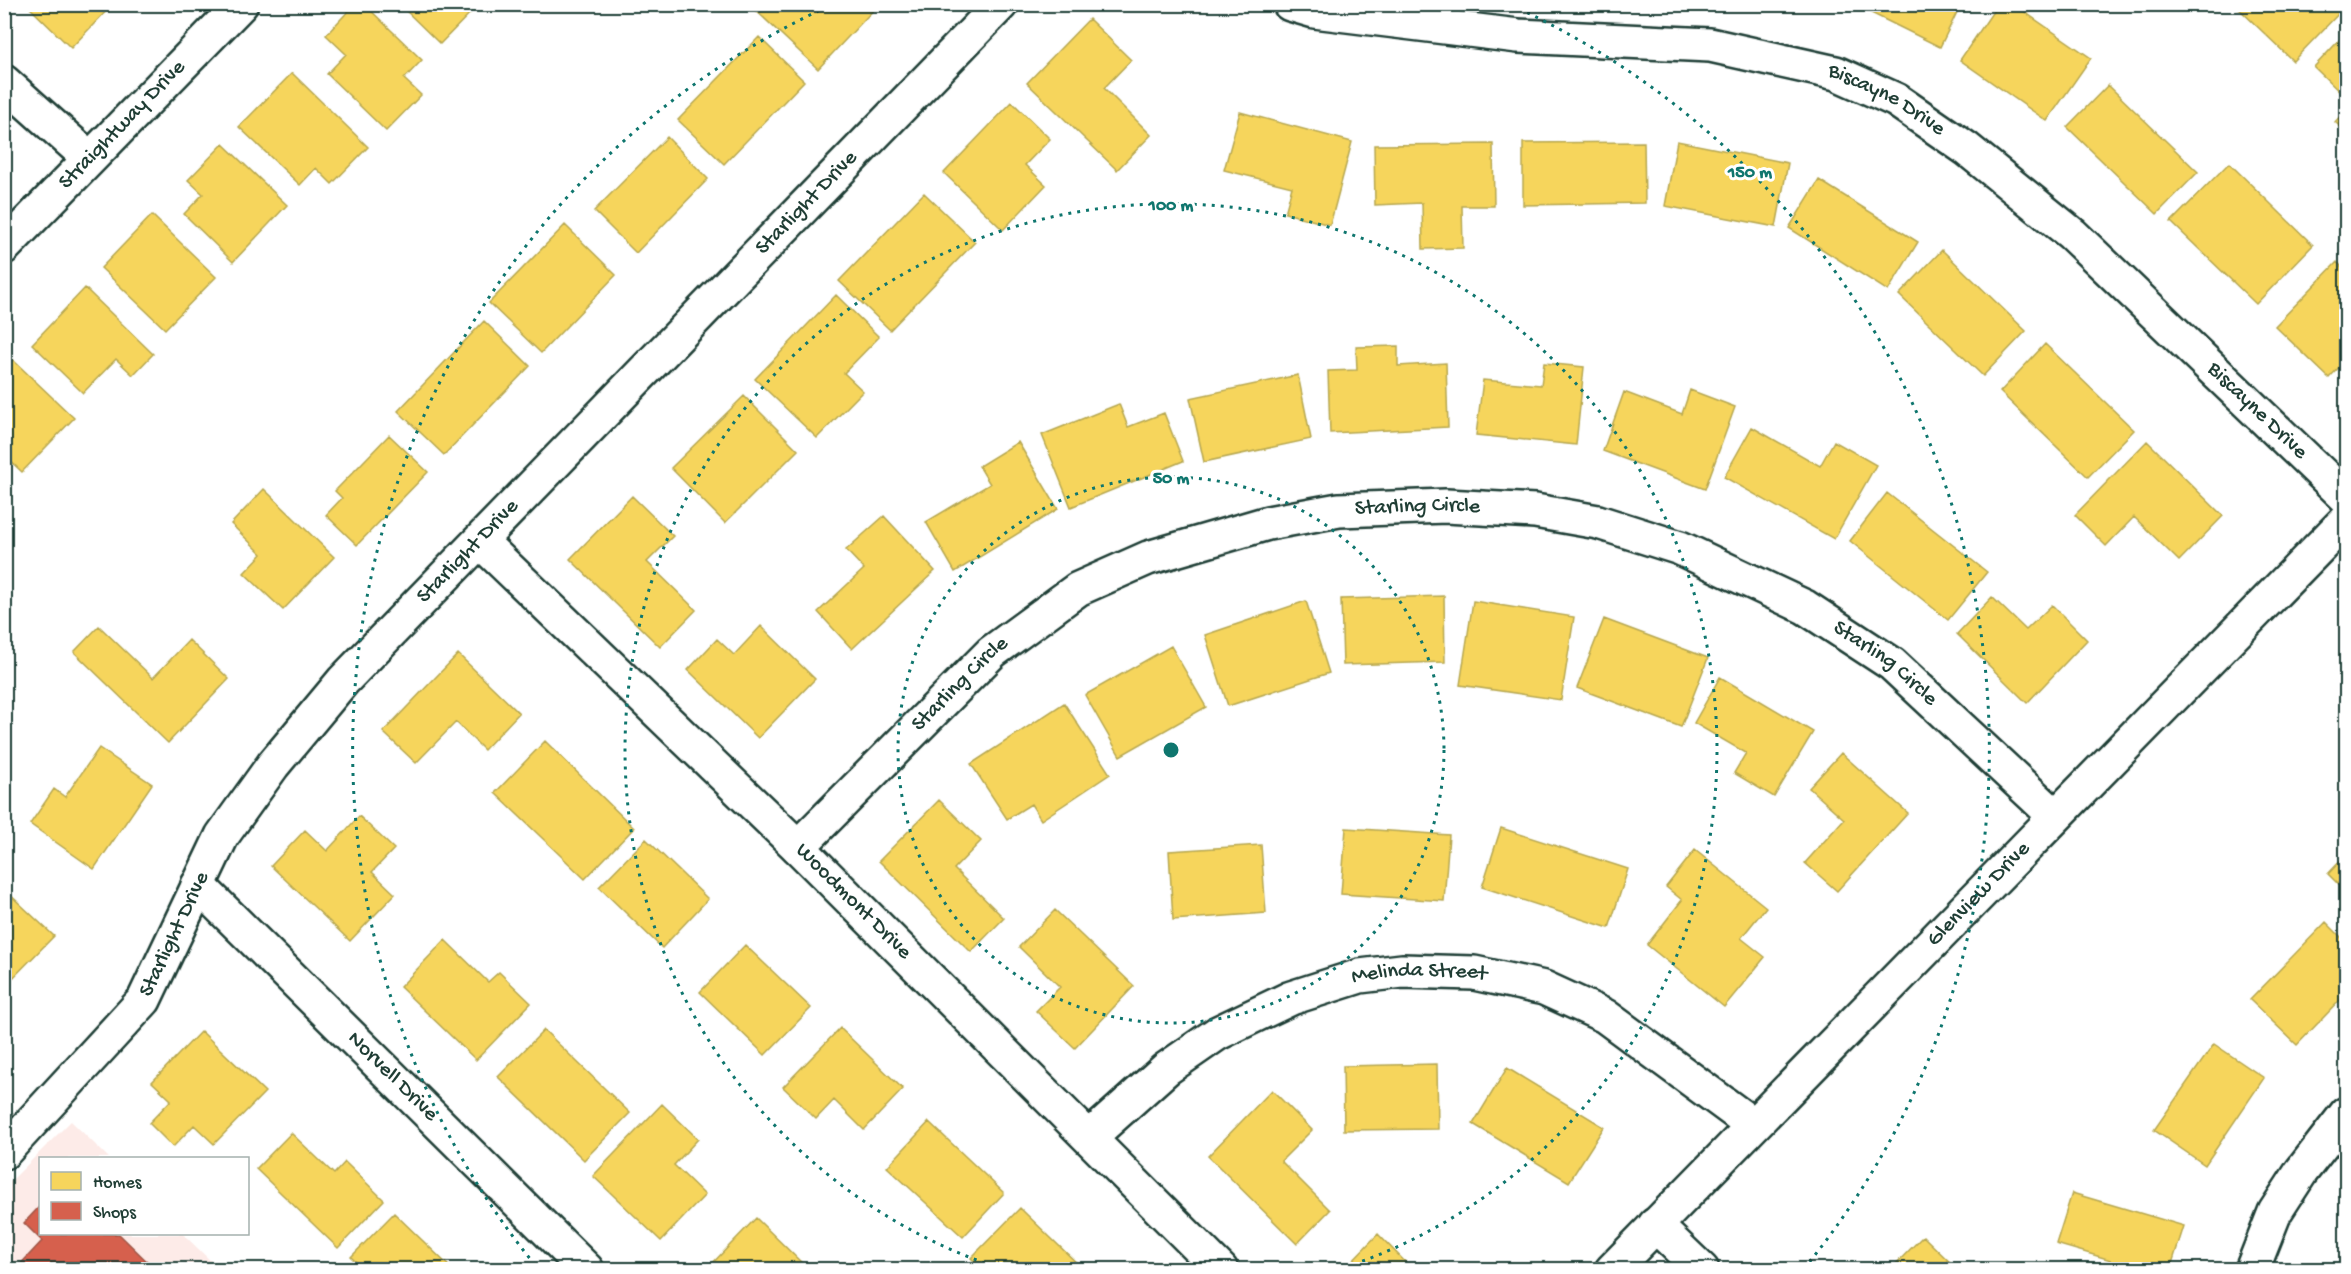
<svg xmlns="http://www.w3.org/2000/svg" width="2351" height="1274" font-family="'Gochi Hand',sans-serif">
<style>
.built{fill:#fdebe8}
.homes{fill:#f6d55c;stroke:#b6a750;stroke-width:1.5}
.shops{fill:#d6604d;stroke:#9f5646;stroke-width:1.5}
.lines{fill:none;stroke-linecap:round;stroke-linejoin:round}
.street-casing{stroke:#1f3d34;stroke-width:38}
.secondary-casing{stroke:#1f3d34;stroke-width:38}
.street{stroke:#fff;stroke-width:33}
.secondary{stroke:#fff;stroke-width:33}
.ring{fill:none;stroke:#0f766e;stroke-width:3;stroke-dasharray:3 6}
.labels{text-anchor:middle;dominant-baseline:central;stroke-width:6;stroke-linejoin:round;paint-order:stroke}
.street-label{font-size:22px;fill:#1f3d34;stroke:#fff}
.centre{fill:#0f766e;stroke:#fff;stroke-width:3}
.ring-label{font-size:18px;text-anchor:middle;font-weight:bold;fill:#0f766e;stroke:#fff;stroke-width:6;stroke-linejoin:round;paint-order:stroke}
</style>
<rect width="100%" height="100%" fill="#fff"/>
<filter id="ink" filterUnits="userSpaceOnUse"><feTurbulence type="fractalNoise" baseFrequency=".0167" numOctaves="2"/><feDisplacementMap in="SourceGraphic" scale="12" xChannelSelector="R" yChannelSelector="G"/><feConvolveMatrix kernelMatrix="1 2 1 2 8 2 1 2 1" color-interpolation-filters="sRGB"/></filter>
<g filter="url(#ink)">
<path class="built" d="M71 1121 109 1158H40V1234H183L219 1269 5 1270V1187Z"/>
<path class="homes" d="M26 4H113L71 48Z
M355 4H364L422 60 404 79 421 95 386 131 327 74 346 54 326 35Z
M399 4H479L440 44Z
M749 4H879L818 69Z
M1853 4H1961L1940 47Z
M1998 4H2013L2091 58 2047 121 1960 60Z
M2234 4H2346V6L2293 61Z
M1089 19 1131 60 1104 88 1151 135 1117 170 1027 83Z
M2346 33V98L2314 67Z
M759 37 804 81 724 164 678 120Z
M292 73 368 147 332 184 316 168 300 185 239 127Z
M2108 85 2198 172 2157 214 2067 127Z
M1012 102 1050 139 1025 165 1046 185 1003 230 944 173Z
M2346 110V132L2335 122Z
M1240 112 1352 142 1330 225 1285 213 1292 187 1224 170Z
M667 137 708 179 636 253 594 211Z
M1677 141 1788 163 1776 227 1665 206Z
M1644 142 1645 203 1523 205V143Z
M223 144 287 205 233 262 184 214 203 194 188 180Z
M1493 144 1494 206H1462L1463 248 1423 249 1422 203 1375 205 1374 145Z
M2229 163 2313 245 2256 304 2171 222Z
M1819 180 1918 242 1888 291 1789 228Z
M924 193 975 242 890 330 839 281Z
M152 215 216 277 165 329 101 268Z
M565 225 616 275 541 353 489 303Z
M1942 250 2026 331 1983 376 1899 295Z
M2337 262 2346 271V360L2329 378 2275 326Z
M85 288 153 354 133 375 116 359 83 393 32 344Z
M836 295 879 337 844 373 863 391 817 438 755 379Z
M484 321 530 366 444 455 398 411Z
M2045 344 2134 430 2088 477 2000 392Z
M1398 346V366L1446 363 1448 427 1330 433 1328 371 1357 370 1356 347Z
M13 360 74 418 22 472 4 455V368Z
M1544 363 1584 367 1576 445 1476 435 1483 380 1541 385Z
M1298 375 1311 439 1204 462 1190 398Z
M1690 390 1735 407 1705 489 1603 451 1624 392 1682 414Z
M744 396 798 450 725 523 671 468Z
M1119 404 1128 427 1164 413 1183 461 1071 507 1042 435Z
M1752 427 1820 466 1834 441 1876 465 1834 539 1724 477Z
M389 435 428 472 357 545 326 515 342 498 335 491Z
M2147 441 2223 516 2179 561 2134 517 2106 546 2075 515Z
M1018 442 1058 509 955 572 926 522 990 484 979 466Z
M264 489 334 557 283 610 244 573 262 554 231 524Z
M1887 493 1987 572 1948 620 1850 541Z
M632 496 673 536 647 562 696 610 660 647 570 559Z
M884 516 935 571 852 649 818 612 864 569 846 550Z
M1444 596 1445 662 1343 665 1341 599Z
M1992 597 2026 630 2052 605 2087 640 2027 703 1957 634Z
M1306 601 1329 673 1228 706 1205 635Z
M1473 601 1574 617 1561 700 1460 685Z
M1604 619 1708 658 1681 727 1577 688Z
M99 626 153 678 189 640 229 679 168 743 74 652Z
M761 626 815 679 758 738 688 670 717 639 734 655Z
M1171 646 1206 707 1120 756 1085 695Z
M458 654 519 713 484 750 456 722 416 763 383 732Z
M1720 677 1813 732 1774 797 1734 773 1746 753 1694 723Z
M1064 703 1110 774 1041 820 1031 804 1007 819 971 764Z
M545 741 634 828 585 879 495 793Z
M99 748 152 784 94 869 30 824 54 789 65 797Z
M1841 753 1908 813 1837 891 1805 863 1844 819 1809 788Z
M939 800 981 841 954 869 1004 918 971 952 879 861Z
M359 816 394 849 372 872 395 894 350 941 271 866 305 830 327 851Z
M1346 828 1449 835 1444 901 1341 894Z
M1501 828 1628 869 1609 928 1482 887Z
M646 839 708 899 662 948 599 887Z
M1261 845 1266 913 1173 920 1169 851Z
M1695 850 1766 907 1741 938 1765 957 1724 1007 1647 945 1682 900 1666 887Z
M2346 855V892L2328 874Z
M4 889 54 936 4 987Z
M1055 910 1134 986 1075 1048 1036 1011 1060 987 1019 947Z
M2326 922 2346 942V994L2297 1045 2250 1000Z
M445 940 488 982 499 972 531 1003 476 1060 400 987Z
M745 945 811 1008 765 1055 700 992Z
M840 1028 903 1089 864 1130 834 1100 816 1119 783 1087Z
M544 1030 630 1113 584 1160 498 1077Z
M201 1031 265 1092 214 1144 194 1125 173 1147 149 1123 171 1100 152 1082Z
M2214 1044 2264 1078 2205 1165 2154 1130Z
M1437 1064 1438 1129 1344 1130 1343 1066Z
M1507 1068 1604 1127 1569 1182 1473 1124Z
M1272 1090 1312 1130 1281 1161 1330 1210 1297 1244 1208 1156Z
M662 1104 698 1139 674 1165 705 1195 661 1241 593 1176Z
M929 1122 1004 1193 963 1237 887 1167Z
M291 1133 334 1174 345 1162 384 1200 338 1248 256 1169Z
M2072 1193 2184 1226 2170 1270H2109L2111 1260 2056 1244Z
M1020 1208 1084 1270H983L971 1258Z
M394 1213 453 1270H364L351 1257Z
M756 1218 809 1270H706Z
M1378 1234 1413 1270H1343Z
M1923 1236 1958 1270H1890Z
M2346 1248V1270H2337Z"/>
<path class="shops" d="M40 1206V1234H119L156 1270H15L42 1241 24 1223Z"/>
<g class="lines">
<g class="street-casing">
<g id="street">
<path id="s1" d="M1290 4 1314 11 1518 36 1710 45 1836 73 1896 100 1967 149 2072 234 2346 497"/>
<path d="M4 82 89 158"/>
<path id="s2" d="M4 247 241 4"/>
<path id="s3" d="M480 541 798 847 1221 1270"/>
<path id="s4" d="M798 847 992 652 1078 589 1148 558 1268 523 1339 510 1446 506 1535 511 1598 522 1680 548 1805 607 1892 664 2055 816"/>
<path id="s5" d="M198 885 587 1270"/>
<path id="s6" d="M1090 1137 1166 1069 1218 1033 1291 998 1360 976 1402 971 1474 973 1544 988 1605 1016 1753 1125"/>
<path id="s7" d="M4 1152 144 1000 222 836 273 765 343 681 1001 4"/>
<path d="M1655 1225 1702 1270"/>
<path d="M2252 1270 2275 1212 2301 1172 2346 1114"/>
</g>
</g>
<g class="secondary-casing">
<g id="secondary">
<path id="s8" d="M1612 1270 2346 520"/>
</g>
</g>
<use href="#street" class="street"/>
<use href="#secondary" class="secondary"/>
</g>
</g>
<g class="ring">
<circle cx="1171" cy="750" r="273"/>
<path d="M1002 1269A546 546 0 1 1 1340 1269"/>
<path d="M535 1265A819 819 0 0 1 831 5M1511 5A819 819 0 0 1 1807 1265"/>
</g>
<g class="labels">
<g class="street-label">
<text stroke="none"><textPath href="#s1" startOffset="609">Biscayne Drive</textPath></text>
<text stroke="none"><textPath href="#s2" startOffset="170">Straightway Drive</textPath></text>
<text stroke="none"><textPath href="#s7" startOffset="1251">Starlight Drive</textPath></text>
<text stroke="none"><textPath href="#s1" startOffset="1095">Biscayne Drive</textPath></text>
<text stroke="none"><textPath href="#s4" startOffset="734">Starling Circle</textPath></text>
<text stroke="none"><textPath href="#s7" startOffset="765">Starlight Drive</textPath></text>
<text stroke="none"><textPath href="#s4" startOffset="1238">Starling Circle</textPath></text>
<text stroke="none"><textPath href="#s4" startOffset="230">Starling Circle</textPath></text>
<text stroke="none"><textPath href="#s8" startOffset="525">Glenview Drive</textPath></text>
<text stroke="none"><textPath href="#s3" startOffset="519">Woodmont Drive</textPath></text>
<text stroke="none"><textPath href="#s7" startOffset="279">Starlight Drive</textPath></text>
<text stroke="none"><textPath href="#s6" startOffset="378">Melinda Street</textPath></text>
<text stroke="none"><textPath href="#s5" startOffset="273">Norvell Drive</textPath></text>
</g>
</g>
<circle cx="1171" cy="750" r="9" class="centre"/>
<g class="ring-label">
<text x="1750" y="177">150 m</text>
<text x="1171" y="210">100 m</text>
<text x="1171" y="483">50 m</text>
</g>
<rect width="2351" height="1274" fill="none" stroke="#fff" stroke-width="24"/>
<rect x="12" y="12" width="2327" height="1250" fill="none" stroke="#1f3d34" stroke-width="2" filter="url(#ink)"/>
<rect x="39" y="1157" width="210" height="78" fill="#ffffff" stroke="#a5b1ae" stroke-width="1.5"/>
<rect x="51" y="1172" width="30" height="18" fill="#f6d55c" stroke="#a5b1ae" stroke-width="1.5"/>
<text x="93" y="1187" font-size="18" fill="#1f3d34">Homes</text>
<rect x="51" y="1202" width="30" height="18" fill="#d6604d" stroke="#a5b1ae" stroke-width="1.5"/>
<text x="93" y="1217" font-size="18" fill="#1f3d34">Shops</text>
</svg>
